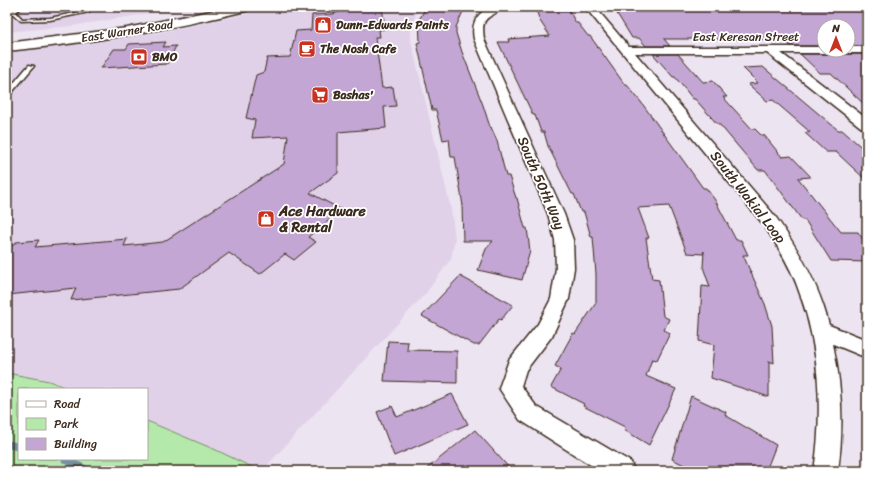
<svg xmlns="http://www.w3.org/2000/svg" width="874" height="478" font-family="Sriracha,sans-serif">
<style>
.built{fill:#e0d1e9}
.green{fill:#b4e9ab;stroke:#788a64}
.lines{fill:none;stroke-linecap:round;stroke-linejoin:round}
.stream{fill:#7591a3;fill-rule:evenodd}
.building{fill:#c3a6d3;stroke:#3b2a1e}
.service-casing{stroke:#3b2a1e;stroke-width:3}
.minor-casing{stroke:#3b2a1e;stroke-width:3}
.secondary-casing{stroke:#3b2a1e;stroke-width:3}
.service{fill:#fff;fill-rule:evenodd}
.minor{fill:#fff;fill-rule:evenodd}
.secondary{fill:#fff;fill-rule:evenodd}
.labels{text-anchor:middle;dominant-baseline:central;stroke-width:3.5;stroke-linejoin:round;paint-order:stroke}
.far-poi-label{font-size:12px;font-weight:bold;fill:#3b2a1e;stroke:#fff;text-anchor:start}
.far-street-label{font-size:12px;fill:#3b2a1e;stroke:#fff}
.street-label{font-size:14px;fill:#3b2a1e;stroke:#fff}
.poi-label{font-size:14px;font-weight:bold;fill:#3b2a1e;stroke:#fff;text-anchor:start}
</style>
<rect width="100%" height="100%" fill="#ede4f2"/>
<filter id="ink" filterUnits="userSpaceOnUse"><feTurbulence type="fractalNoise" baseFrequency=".025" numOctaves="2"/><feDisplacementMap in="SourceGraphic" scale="8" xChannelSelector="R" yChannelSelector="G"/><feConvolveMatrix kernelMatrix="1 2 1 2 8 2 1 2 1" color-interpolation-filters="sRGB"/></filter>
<g filter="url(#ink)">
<path class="built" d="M7 7H187L72 26 7 32Z
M266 7H424L416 13 411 28V40L451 209 455 238 451 259 426 293 262 471H260L216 450 147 421V389H69L49 381 7 373V51L157 33 246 14Z"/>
<path class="green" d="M7 373 49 381 69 389H19V459H147V421L216 450 260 471H7Z"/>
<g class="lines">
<path class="stream" d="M7 440 19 443V451L7 448Z
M61 459H73L92 468 93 471H81L62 462Z"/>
</g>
<path class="building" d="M352 7H382L385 29 379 30 380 37H375L382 88 393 87 396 106 384 107 386 128 338 132V173L310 193 342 210 308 237 316 242 294 260 285 254 260 274 229 253 179 289 71 300 76 288 7 295V246L14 245 16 242 39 240 35 247 127 239 124 246 163 242 284 164 288 136 252 138 255 120 246 118 256 75 264 72 267 58 290 57 296 31 311 30 312 15 333 14Z
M426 7H465L456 27V33L462 52 483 105 490 127H491L497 141 506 176H509L516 198H517L525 228H527L530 251 522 280 478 270 486 249 493 241H463L462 206H463L455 157H451L449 139 443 140 436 110H432L417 43 420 42 419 20Z
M535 7H567L576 23H578L588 36H590L625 85H627L641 102 703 188H706L715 200 736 240H741L748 255H743L765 304 772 326 774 363 769 361V397L711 378 714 345 699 341 702 286 710 287 703 267 704 251 703 254 687 253 669 206 638 208 649 238H646L652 279 659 280 663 316 669 319 664 330 670 333 657 360 652 359 646 376 676 389 649 445 624 430 625 427 583 406 584 404 551 387 561 369 555 366 573 333 575 334 596 303V274L593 237H591L584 212H581L574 194H572L548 146 544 132H541L535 115H533L498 42H509L508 39 550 36 540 21Z
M613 7H867V46H848V26H824V46H791L784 40 714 39H664L670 46H646L639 38H632Z
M166 42 163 47 176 46 167 64 101 68 114 49H126L129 44Z
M653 54H678L703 82 713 81 727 97H723L752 129H755L761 135H764L782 157 791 156 811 177 798 178 841 232H858L867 245V262L831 261 805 220H802L765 170H758L720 125H718L695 99H693L675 77H673Z
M800 54H867V107L831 73H820Z
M763 67 838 130H842L867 152V181L836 152H826L805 133 810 132 773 100 767 101 748 84 758 83 743 68Z
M460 276 513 305 501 320 499 319 479 345H474L422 316Z
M388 341 408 342 407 350 457 351V383L384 381Z
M452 394 468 424 394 456 377 412 392 406 397 417Z
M691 396 726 412 725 415 776 445 766 471H696L672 459Z
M475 430 512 471H424Z"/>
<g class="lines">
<g class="service-casing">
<path id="service" d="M17 7H22L16 12 22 19 50 18 84 11 82 7H86L89 12 50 20 21 21 11 12Z
M29 65 34 66 9 96 7 97V91Z"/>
</g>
<g class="minor-casing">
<path id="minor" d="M489 7H503C491 20 480 13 484 39L564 214 573 240 574 268 569 299 552 336 526 370 521 386 536 406 631 462 634 471H600L520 420 499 388 509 360 538 324 551 299 556 268 555 240 548 214 474 39C471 24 476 15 489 7Z
M585 7H595L629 47H824V50H848V47H867V53H781L867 119V129L862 128 767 53H635L775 216C799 250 819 285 829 325L867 340V358L833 344C842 386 844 428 838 471H814C823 413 820 349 800 294 792 269 778 246 763 224Z"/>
</g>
<g class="secondary-casing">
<path id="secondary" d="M230 7H252L250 10 246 11C167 30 88 43 7 51V43L127 28Z"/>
</g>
<use href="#service" class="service"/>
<use href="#minor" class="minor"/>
<use href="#secondary" class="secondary"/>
</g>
</g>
<defs>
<g id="shop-square" transform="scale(0.9)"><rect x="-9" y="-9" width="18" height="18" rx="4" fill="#c8321e" stroke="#fff"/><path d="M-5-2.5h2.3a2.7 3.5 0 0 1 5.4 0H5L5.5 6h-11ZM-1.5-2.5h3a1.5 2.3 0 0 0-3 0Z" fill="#fff"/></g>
<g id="cafe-square" transform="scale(0.9)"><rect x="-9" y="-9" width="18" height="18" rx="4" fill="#c8321e" stroke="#fff"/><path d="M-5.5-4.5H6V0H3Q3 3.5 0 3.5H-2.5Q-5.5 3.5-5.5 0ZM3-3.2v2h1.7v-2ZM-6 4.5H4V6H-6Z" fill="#fff"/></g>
<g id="bank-square" transform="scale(0.9)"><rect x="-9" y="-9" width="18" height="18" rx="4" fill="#c8321e" stroke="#fff"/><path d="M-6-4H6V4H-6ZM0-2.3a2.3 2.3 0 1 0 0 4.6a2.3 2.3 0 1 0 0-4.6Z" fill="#fff"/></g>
<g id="supermarket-square" transform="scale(0.9)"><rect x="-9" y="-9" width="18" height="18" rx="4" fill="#c8321e" stroke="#fff"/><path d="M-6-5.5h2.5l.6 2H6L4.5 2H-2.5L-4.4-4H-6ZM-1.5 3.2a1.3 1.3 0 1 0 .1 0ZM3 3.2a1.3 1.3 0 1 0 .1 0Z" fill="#fff"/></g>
</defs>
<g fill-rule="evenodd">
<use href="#shop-square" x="323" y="25"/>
<use href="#cafe-square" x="307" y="49"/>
<use href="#bank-square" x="139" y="57"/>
<use href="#supermarket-square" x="320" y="95"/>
<use href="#shop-square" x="266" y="219"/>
</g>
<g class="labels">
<g class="far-poi-label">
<text x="336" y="25">Dunn-Edwards Paints</text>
<text x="320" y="49">The Nosh Cafe</text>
<text x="152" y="57">BMO</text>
<text x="333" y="95">Bashas'</text>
</g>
<g class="far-street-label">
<text transform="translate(127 31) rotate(-9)">East Warner Road</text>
<text x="746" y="37">East Keresan Street</text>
</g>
<g class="street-label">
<text transform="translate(541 183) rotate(67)">South 50th Way</text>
<text transform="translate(748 197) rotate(52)">South Wakial Loop</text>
</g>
<g class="poi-label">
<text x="279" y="211">Ace Hardware<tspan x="279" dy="16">&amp; Rental</tspan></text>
</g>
</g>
<rect width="874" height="478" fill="none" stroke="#fff" stroke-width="24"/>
<rect x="12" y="12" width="850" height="454" fill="none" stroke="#3b2a1e" stroke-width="1.5" filter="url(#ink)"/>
<rect x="18" y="388" width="130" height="72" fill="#ffffff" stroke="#b1aaa5"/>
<rect x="26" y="401" width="20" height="6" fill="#ffffff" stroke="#b1aaa5"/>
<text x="54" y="408" font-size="12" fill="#3b2a1e">Road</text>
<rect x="26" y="418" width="20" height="12" fill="#b4e9ab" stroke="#b1aaa5"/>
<text x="54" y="428" font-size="12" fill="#3b2a1e">Park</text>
<rect x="26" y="438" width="20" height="12" fill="#c3a6d3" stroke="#b1aaa5"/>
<text x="54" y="448" font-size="12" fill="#3b2a1e">Building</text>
<g transform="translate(836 38)"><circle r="19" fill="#ffffff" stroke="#b1aaa5"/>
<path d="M0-3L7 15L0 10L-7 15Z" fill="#c8321e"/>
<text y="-6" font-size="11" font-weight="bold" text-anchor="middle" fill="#3b2a1e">N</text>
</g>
</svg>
